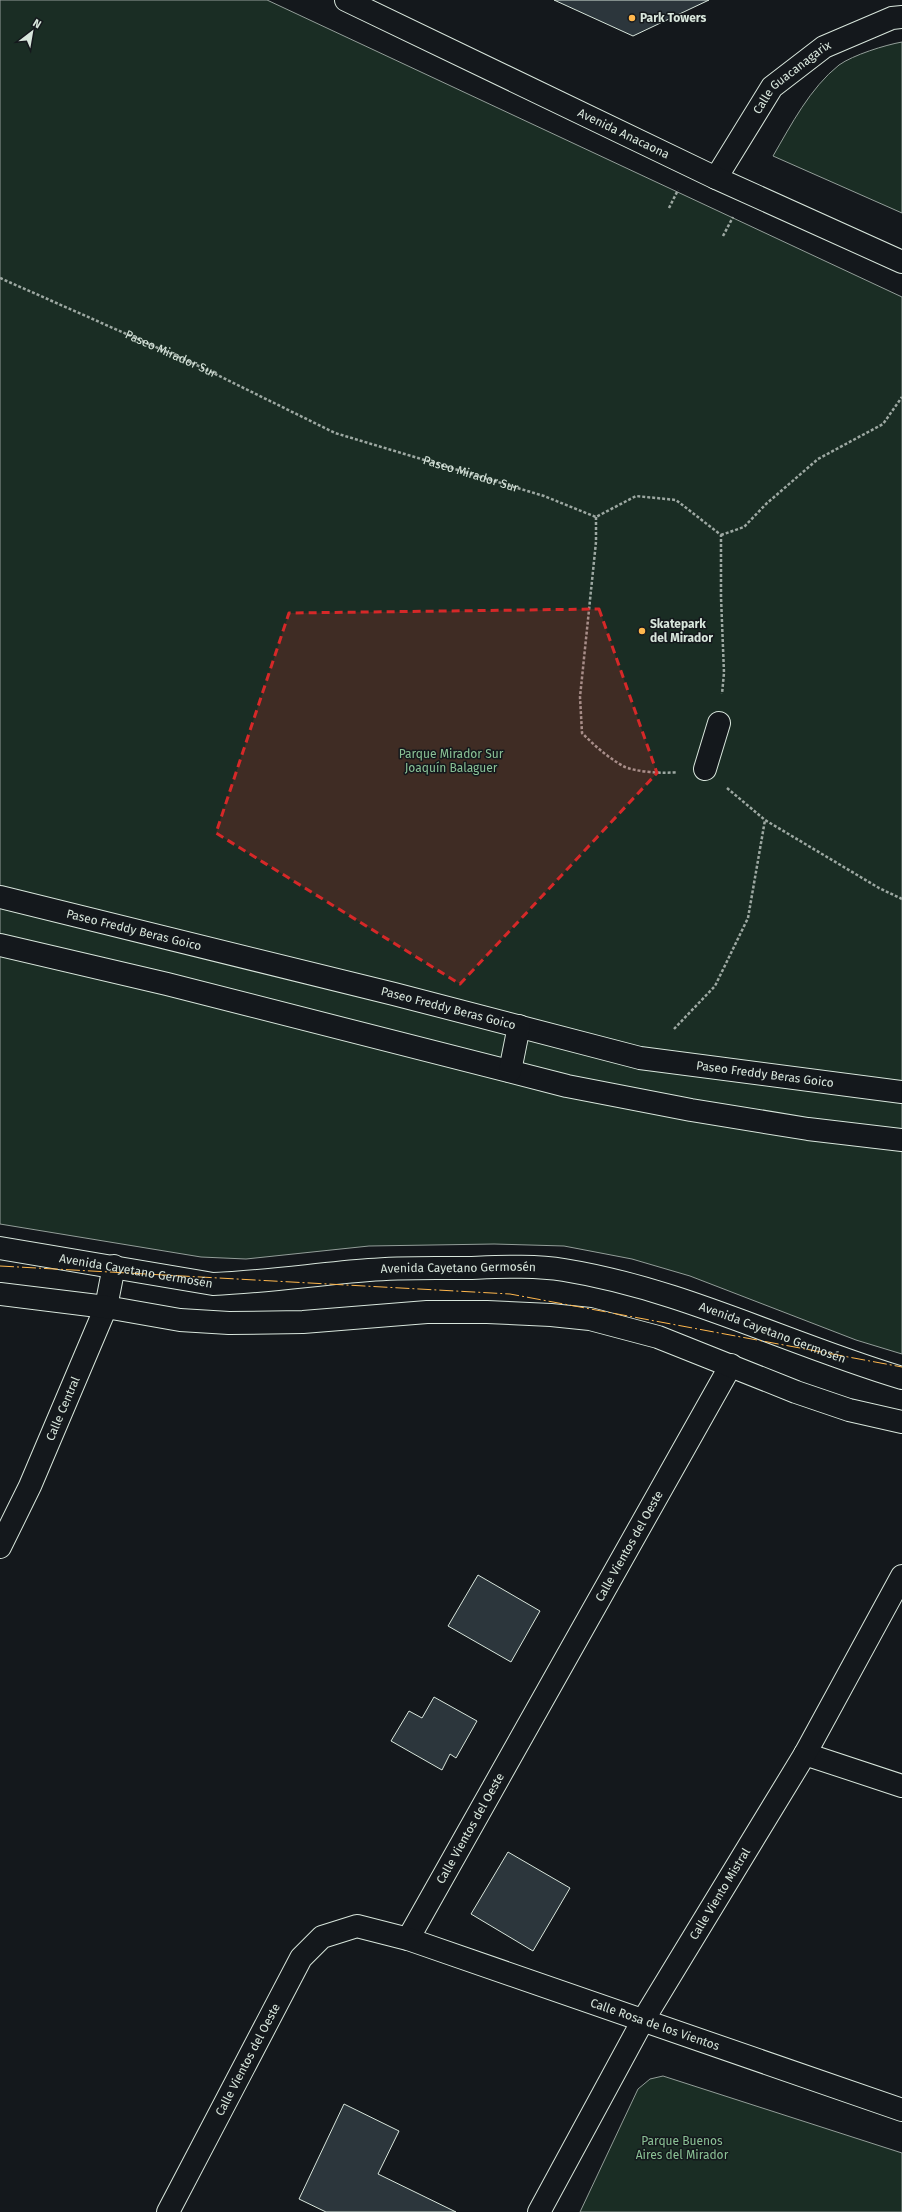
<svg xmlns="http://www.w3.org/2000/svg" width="902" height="2212" font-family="'Fira Sans',sans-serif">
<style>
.green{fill:#1a2d24;stroke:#939e99}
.building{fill:#2c363c;stroke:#d8e6dc}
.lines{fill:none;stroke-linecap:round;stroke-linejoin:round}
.pedestrian-casing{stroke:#d8e6dc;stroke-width:24}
.minor-casing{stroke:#d8e6dc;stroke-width:24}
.tertiary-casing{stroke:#d8e6dc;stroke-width:24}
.secondary-casing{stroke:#d8e6dc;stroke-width:24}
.path{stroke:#9da8a2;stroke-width:2.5;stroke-dasharray:3 2;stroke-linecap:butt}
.pedestrian{stroke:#14181c;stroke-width:22}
.minor{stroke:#14181c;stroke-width:22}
.tertiary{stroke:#14181c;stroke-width:22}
.secondary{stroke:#14181c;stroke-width:22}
.power{stroke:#ffb74d;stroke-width:1;stroke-dasharray:14 3 2 3;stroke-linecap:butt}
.marked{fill:#d62828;fill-opacity:0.2;stroke:#d62828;stroke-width:3;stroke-dasharray:8 5;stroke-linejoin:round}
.poi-dot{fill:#ffb74d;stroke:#14181c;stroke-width:1.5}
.labels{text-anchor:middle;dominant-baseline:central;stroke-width:3;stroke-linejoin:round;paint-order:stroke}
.poi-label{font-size:12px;font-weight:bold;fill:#d8e6dc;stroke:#14181c;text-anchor:start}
.street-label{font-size:12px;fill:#d8e6dc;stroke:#14181c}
.park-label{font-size:12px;fill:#8ac095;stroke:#14181c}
</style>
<rect width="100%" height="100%" fill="#14181c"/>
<path class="green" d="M0 0H267L902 297V1354L856 1340 690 1276 632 1259 564 1246 494 1244 369 1246 246 1259 201 1257 0 1224Z
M902 42V213L773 156C791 125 810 88 839 65 853 55 885 45 902 42Z
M663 2076 902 2153V2212H580L638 2089 650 2079Z"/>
<path class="building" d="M554 0H709L633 36Z
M478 1575 540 1611 511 1662 448 1626Z
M434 1697 477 1721 456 1758 450 1754 442 1770 391 1741 409 1711 422 1718Z
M508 1852 570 1888 533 1951 471 1914Z
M344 2104 399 2131 378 2174 456 2212H326L299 2199Z"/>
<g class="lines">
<g class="pedestrian-casing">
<path id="pedestrian" d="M705 769 719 723"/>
</g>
<g class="minor-casing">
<g id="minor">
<path id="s2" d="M716 178 772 87 824 47 892 18 902 17"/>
<path id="s3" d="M0 1547 30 1486 106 1307 114 1266"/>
<path d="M805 1754 902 1786"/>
<path id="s4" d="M408 1939 731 1365"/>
<path id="s5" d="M168 2212 301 1958 322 1937 357 1926 408 1939 902 2110"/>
<path id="s6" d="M539 2212 642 2022 805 1754 902 1576"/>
</g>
</g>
<g class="tertiary-casing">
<g id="tertiary">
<path id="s7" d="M0 897 394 994 640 1058 902 1092"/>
<path d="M0 945 167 984 567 1086 691 1110 808 1129 902 1140"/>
<path d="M510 1071 519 1026"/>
<path id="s8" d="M0 1248 213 1284C265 1282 317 1274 369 1270 402 1267 435 1268 468 1268 498 1267 535 1265 564 1270 682 1289 788 1344 902 1378"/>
<path d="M0 1294 106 1307 180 1320 229 1323 303 1322 427 1312H487L551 1315 590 1319 658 1337 796 1392 849 1410 902 1422"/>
</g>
</g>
<g class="secondary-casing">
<g id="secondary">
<path id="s9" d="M346 0 716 178 902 262"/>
</g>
</g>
<g class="path">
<path d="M669 208 678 190"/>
<path d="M723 236 733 217"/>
<path id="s1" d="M0 278 201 367 335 433 544 496 596 517 636 496 676 500 721 535V597L724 673 722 694"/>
<path d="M596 517V542L580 697 582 733C594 745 607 757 623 766 634 772 665 774 677 772"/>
<path d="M721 535 744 527 766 504 818 459 883 424 902 397"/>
<path d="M727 788 765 820 879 888 902 899"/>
<path d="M674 1029 715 986 748 918 765 820"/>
</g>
<use href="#pedestrian" class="pedestrian"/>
<use href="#minor" class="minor"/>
<use href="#tertiary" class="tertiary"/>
<use href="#secondary" class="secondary"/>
<path class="power" d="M0 1266 510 1294 902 1367"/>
</g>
<path class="marked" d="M599 609 657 773 460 984 216 833 289 613Z"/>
<g class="poi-dot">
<circle cx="632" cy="18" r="4"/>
<circle cx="642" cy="631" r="4"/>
</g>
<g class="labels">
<g class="poi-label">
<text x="640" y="18">Park Towers</text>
<text x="650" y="624">Skatepark<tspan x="650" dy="14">del Mirador</tspan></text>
</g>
<g class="street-label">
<text stroke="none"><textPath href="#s2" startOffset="128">Calle Guacanagarix</textPath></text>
<text stroke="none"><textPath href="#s9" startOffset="308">Avenida Anacaona</textPath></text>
<text stroke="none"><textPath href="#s1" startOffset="187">Paseo Mirador Sur</textPath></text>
<text stroke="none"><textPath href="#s1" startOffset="511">Paseo Mirador Sur</textPath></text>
<text stroke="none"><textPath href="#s7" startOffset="138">Paseo Freddy Beras Goico</textPath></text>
<text stroke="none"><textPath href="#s7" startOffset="462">Paseo Freddy Beras Goico</textPath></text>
<text stroke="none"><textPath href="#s7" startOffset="786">Paseo Freddy Beras Goico</textPath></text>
<text stroke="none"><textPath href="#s8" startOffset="462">Avenida Cayetano Germosén</textPath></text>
<text stroke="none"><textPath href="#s8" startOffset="138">Avenida Cayetano Germosén</textPath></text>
<text stroke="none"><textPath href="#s8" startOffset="786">Avenida Cayetano Germosén</textPath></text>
<text stroke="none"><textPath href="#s3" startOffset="152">Calle Central</textPath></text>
<text stroke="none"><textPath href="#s4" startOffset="451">Calle Vientos del Oeste</textPath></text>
<text stroke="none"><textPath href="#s4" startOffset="127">Calle Vientos del Oeste</textPath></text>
<text stroke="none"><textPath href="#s6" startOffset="366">Calle Viento Mistral</textPath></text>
<text stroke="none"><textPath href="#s5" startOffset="667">Calle Rosa de los Vientos</textPath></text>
<text stroke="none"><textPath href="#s5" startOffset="172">Calle Vientos del Oeste</textPath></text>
</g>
<g class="park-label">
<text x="451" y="754">Parque Mirador Sur<tspan x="451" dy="14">Joaquín Balaguer</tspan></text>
<text x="682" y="2141">Parque Buenos<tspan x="682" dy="14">Aires del Mirador</tspan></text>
</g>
</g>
<g transform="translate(32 32) rotate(31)" stroke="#14181c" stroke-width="3" paint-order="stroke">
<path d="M0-3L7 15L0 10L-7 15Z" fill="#d8e6dc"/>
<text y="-6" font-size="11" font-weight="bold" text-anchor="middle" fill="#d8e6dc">N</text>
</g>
</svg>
